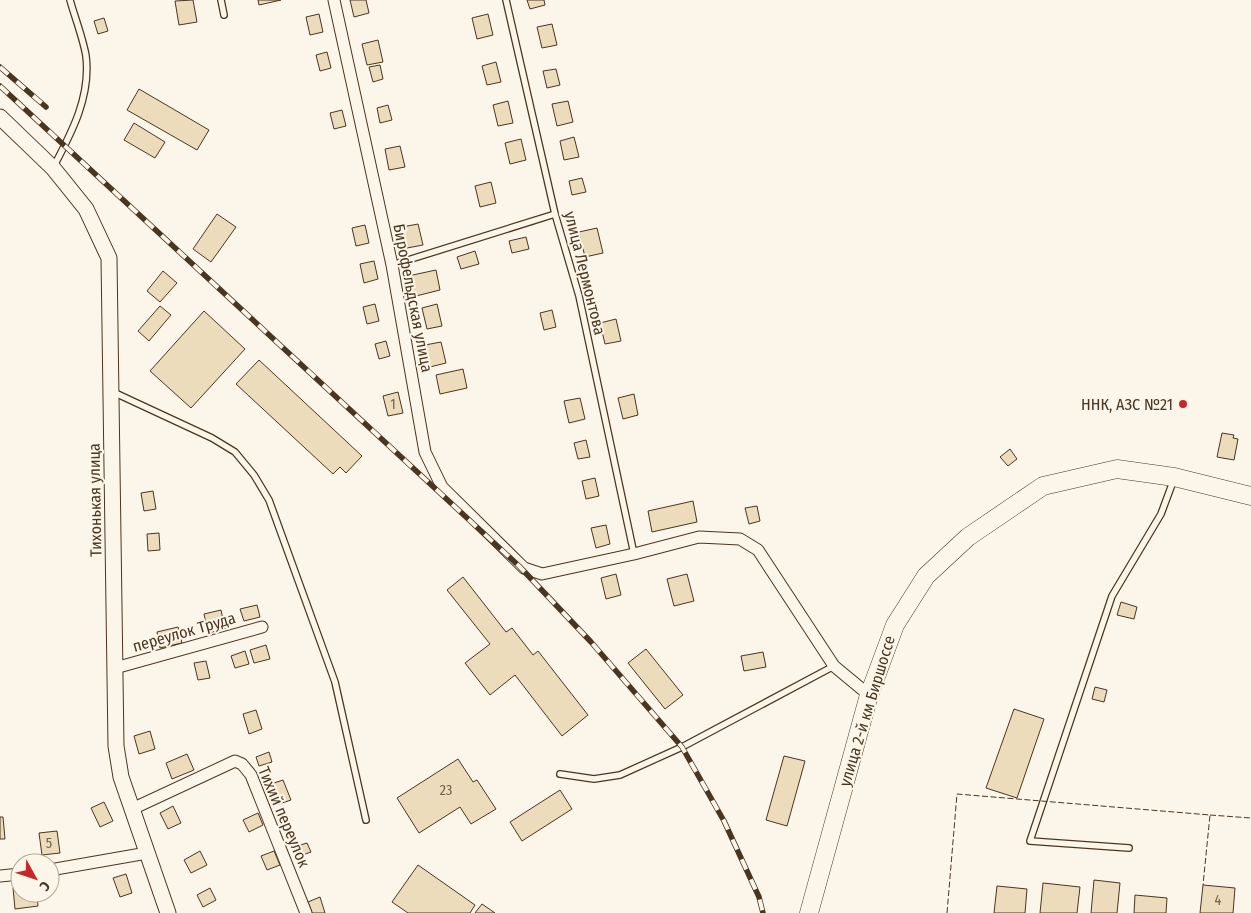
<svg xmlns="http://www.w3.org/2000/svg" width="1251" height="913" font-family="'Fira Sans Condensed',sans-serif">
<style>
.building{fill:#ecdcbc;stroke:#4a3520}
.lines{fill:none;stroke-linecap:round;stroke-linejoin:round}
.lane-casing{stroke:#4a3520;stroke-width:8}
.street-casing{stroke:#4a3520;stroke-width:13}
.secondary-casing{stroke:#4a3520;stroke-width:17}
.primary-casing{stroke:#4a3520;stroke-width:19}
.lane{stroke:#fbf6e9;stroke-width:5.5}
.street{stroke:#fbf6e9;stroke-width:11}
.secondary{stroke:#fbf6e9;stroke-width:15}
.primary{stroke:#fbf6e9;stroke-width:18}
.rail-casing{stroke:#4a3520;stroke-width:5.5}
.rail{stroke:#fbf6e9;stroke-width:4;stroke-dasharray:11;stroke-linecap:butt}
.fence{stroke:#4a3520;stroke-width:1;stroke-dasharray:6 2.5;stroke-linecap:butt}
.poi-dot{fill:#c62828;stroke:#fbf6e9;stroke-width:2}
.labels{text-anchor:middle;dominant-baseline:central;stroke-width:4;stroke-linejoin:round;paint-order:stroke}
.number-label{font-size:14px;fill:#725f47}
.street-label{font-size:16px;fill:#4a3520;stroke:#fbf6e9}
.poi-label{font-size:16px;fill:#4a3520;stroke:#fbf6e9;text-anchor:end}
</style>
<rect width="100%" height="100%" fill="#fbf6e9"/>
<path class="building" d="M193 0 197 22 179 25 175 1Z
M258 0H281L259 5Z
M350 0H366L369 13 354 17Z
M527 0H544L545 5 530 9Z
M319 14 323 32 310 35 306 17Z
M488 14 493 35 477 39 472 18Z
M104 18 108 31 98 34 94 21Z
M552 24 557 45 542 48 537 27Z
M378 40 383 62 367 65 362 44Z
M327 52 331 68 320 71 316 55Z
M496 62 501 82 487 85 482 66Z
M380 65 383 79 373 82 369 67Z
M556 69 560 85 547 88 543 71Z
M139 89 209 130 197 150 127 110Z
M508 101 513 123 498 126 493 105Z
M568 101 573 122 557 126 552 104Z
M388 105 392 120 380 123 377 108Z
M342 110 346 126 334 129 330 113Z
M134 123 165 142 155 158 124 140Z
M574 137 579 157 564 160 560 141Z
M521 139 526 160 510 164 505 143Z
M400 146 405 167 389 170 385 149Z
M582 178 586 192 572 195 569 181Z
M491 182 496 203 480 207 475 186Z
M217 214 236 227 211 262 193 249Z
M418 224 423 245 407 248 402 227Z
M365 225 369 243 356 246 352 228Z
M597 228 603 253 585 257 579 232Z
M526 237 529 249 512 253 509 241Z
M475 251 479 264 461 269 457 257Z
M374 261 378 279 364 283 360 264Z
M436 270 440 290 412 297 408 276Z
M163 271 177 283 160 302 147 291Z
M375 304 379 321 367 324 363 307Z
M437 304 442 326 427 329 422 308Z
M160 306 171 315 149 341 138 331Z
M552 310 556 327 544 330 540 313Z
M204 311 245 349 191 408 150 371Z
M616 319 621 341 605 344 600 323Z
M386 341 390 356 379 359 375 344Z
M441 342 446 363 430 367 425 345Z
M259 360 362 456 346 473 340 467 333 474 236 384Z
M463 369 467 388 440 394 436 375Z
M398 392 403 413 388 416 383 396Z
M634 394 638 415 623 419 618 398Z
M580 398 585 419 569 423 564 401Z
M1222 433 1234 435 1233 438 1238 439 1234 460 1217 457Z
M586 440 590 457 578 459 574 443Z
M1010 449 1017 459 1008 466 1000 457Z
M595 478 599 496 586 499 582 481Z
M153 491 156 509 144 511 141 493Z
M693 501 697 522 652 532 648 511Z
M757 506 760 521 749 524 745 508Z
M606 525 610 544 596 548 591 528Z
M159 533 160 550 148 551 147 534Z
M616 574 621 595 606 599 601 578Z
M687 574 694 601 674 606 667 579Z
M463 577 506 632 512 628 533 655 538 651 588 715 562 736 515 675 490 695 465 663 490 644 447 590Z
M1121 602 1137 607 1134 619 1117 615Z
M257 605 260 617 244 621 240 609Z
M221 610 225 629 208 633 204 614Z
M178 627 182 643 160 648 157 632Z
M266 645 270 659 254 663 250 650Z
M646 649 683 695 665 709 628 663Z
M245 651 249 664 235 668 231 656Z
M763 652 766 667 744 671 741 656Z
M206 661 210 678 198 680 194 663Z
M1095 687 1107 690 1104 702 1092 699Z
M1014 709 1044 719 1017 798 986 788Z
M256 710 262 729 249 734 243 714Z
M150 731 155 749 139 754 134 736Z
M269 752 272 762 259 766 256 757Z
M187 754 194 770 172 779 166 763Z
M784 756 805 761 787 826 766 820Z
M458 759 473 782 477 780 496 809 471 824 460 807 419 833 397 798Z
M283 780 291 800 276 805 268 785Z
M560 790 572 809 522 841 510 822Z
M104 802 113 821 100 827 91 808Z
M173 806 181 823 168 829 160 813Z
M258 813 263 825 249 832 243 820Z
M0 817H3L5 839H0Z
M57 831 60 853 42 855 39 833Z
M307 843 311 852 297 857 294 847Z
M200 851 207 865 191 873 184 860Z
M274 851 280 865 267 870 261 856Z
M418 865 475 905 470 913H408L392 902Z
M126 874 132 893 120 897 113 878Z
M1094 880 1120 883 1117 913H1091Z
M1043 883 1080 887 1077 913H1040Z
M1203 885 1235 888 1233 913H1200Z
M997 886 1027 889 1025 913H994Z
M20 887V893H37L38 906 15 909 13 888Z
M210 888 216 900 203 907 197 895Z
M1135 895 1167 898 1166 913H1134Z
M320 897 325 913H312L308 902Z
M482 904 495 913H475Z"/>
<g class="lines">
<g class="lane-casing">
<path id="lane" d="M221 0 224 15
M506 0 555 214 579 296 634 554
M54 166C72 132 91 96 86 56 83 38 75 18 70 0
M392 265 555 214
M113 392 212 438 235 452 254 475 269 500 335 682 366 820
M560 774 594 779 620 775 682 747 834 666
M1129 848 1030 841 1112 596 1161 514 1174 479"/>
</g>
<g class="street-casing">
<path id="street" d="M334 0 392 265 425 452 442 487 524 568 542 574 634 554 699 537 740 539 758 550 834 666 869 695
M115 668 262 627
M132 809 235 761 242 764 251 775 306 913
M50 870 147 853
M0 876 20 874"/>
</g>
<g class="secondary-casing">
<path id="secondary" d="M0 117 53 168 86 209 109 258 116 746 121 777 168 913"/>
</g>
<g class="primary-casing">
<path id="primary" d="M809 913 869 695 895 625 926 576 968 537 1043 486 1117 469 1174 477 1251 496"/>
</g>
<use href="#lane" class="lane"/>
<use href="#street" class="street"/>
<use href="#secondary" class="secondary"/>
<use href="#primary" class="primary"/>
<g class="rail-casing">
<path id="rail" d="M0 67 46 107
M0 86 519 566 591 642 682 747 724 821 759 897 763 913"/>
</g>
<use href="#rail" class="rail"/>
<path class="fence" d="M1210 815 1251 818
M947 913 957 794 1210 815 1203 885"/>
</g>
<circle class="poi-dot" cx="1183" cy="404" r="5"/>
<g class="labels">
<g class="number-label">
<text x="393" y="404">1</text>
<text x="446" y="790">23</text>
<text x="49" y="843">5</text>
<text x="1218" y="900">4</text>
</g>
<g class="street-label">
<text transform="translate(585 273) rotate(76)">улица Лермонтова</text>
<text transform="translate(413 298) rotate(79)">Бирофельдская улица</text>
<text transform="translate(95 500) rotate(-91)">Тихонькая улица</text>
<text transform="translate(184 632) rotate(-16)">переулок Труда</text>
<text transform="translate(867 711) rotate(-73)">улица 2-й км Биршоссе</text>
<text transform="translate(284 817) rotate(67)">Тихий переулок</text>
</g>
<g class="poi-label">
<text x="1173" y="404">ННК, АЗС №21</text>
</g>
</g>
<g transform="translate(35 878) rotate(130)"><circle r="24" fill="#fbf6e9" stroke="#b4a999"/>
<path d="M0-4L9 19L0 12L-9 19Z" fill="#c62828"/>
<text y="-8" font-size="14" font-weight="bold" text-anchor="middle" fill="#4a3520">С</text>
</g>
</svg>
